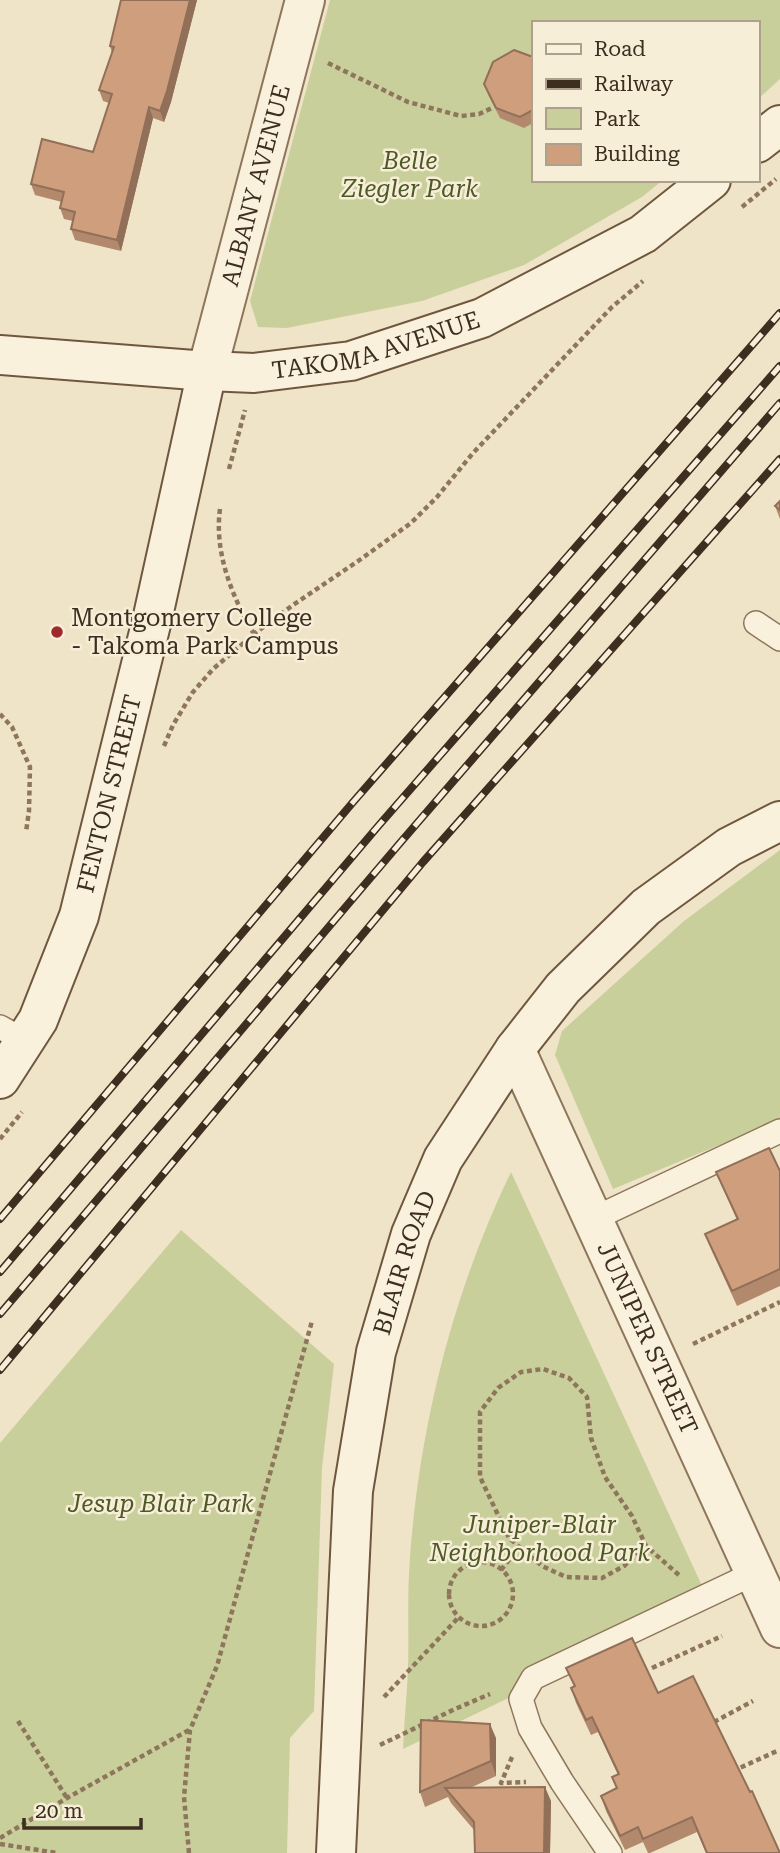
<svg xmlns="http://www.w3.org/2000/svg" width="780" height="1853" font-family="'Roboto Serif',serif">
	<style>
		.green { fill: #c9cf9b }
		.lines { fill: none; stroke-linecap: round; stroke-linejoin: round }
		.lane-casing { stroke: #8d765c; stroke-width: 26 }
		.street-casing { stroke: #8d765c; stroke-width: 42 }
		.secondary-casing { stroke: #6f573f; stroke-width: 42 }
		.path { stroke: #8d765c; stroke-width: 4.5; stroke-dasharray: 5 3.5; stroke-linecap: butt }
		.lane { stroke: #faf1dc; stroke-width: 23 }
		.street { stroke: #faf1dc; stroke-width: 38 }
		.secondary { stroke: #faf1dc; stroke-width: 38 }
		.rail-casing { stroke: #3d2e20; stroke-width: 8 }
		.rail { stroke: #f7eed8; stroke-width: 5; stroke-dasharray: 16; stroke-linecap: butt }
		.wall { fill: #b2896c }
		.shaded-wall { fill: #916f58 }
		.building { fill: #cf9f7d; stroke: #916f58; stroke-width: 2 }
		.poi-dot { fill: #9e2a2b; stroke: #f7eed8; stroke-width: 2.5 }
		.labels { text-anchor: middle; stroke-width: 5; stroke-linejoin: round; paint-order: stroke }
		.park-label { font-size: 24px; font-style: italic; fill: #4d5a26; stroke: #f7eed8 }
		.street-label { font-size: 24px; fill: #3d2e20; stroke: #f7eed8 }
		.poi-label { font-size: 24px; fill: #3d2e20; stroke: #f7eed8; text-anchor: start }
	</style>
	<rect width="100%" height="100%" fill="#f0e4c8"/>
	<!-- green -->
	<path class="green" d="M330 0H780V79L757 100V23H533V180H663L642 197 524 265 422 301 287 328 258 327 250 301Z
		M780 850V1120L613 1189 555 1055 562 1031 684 921Z
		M511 1172 709 1601 403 1749C404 1722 407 1696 408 1669 409 1632 407 1594 410 1557 420 1424 453 1292 511 1172Z
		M181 1230 334 1364 322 1468 314 1711 290 1738 287 1853H0V1443Z"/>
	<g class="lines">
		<!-- lane casing -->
		<g class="lane-casing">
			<path id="lane" d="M756 623 780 639
				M0 1027 25 1041
				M593 1219 780 1131
				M610 1853 562 1782 530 1728 521 1699 533 1678 755 1573"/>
		</g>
		<!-- street casing -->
		<g class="street-casing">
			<g id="street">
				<path id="s1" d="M207 371 305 0"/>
				<path id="s2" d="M515 1049 780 1628"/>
			</g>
		</g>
		<!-- secondary casing -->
		<g class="secondary-casing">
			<g id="secondary">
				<path d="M757 143 780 125"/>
				<path id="s3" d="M0 355 207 371 254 373 351 361 482 318 643 234 711 180"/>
				<path id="s4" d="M0 1079 38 1020 79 916 153 616 207 371"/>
				<path id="s5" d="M336 1853 353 1491 376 1352 411 1234 443 1159 515 1049 563 988 646 907 729 847 780 821"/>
			</g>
		</g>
		<!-- path -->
		<path class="path" d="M328 63 408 102 461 116 479 114 492 108
			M742 207 776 179
			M229 469 245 410
			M220 509C214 552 232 597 254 634
			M0 714 12 727 30 767 29 811 26 832
			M164 746 173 725 193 692 213 669 254 634 293 605 361 559 411 523 437 497 473 453 612 307 643 281
			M0 1139 22 1112
			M693 1344 780 1302
			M646 1546 624 1566 602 1578 566 1577 542 1566 509 1538 480 1477V1412L498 1388 521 1372 543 1369 569 1378 587 1397 591 1438 605 1477 632 1516 646 1546 680 1576
			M449 1594a32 32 0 1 1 64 0a32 32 0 1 1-64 0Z
			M501 1570 519 1547
			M652 1668 722 1636
			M384 1697 458 1618
			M18 1721 67 1798
			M714 1722 753 1701
			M380 1745 455 1709 490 1694
			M512 1757 501 1783 526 1782
			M733 1771 777 1751
			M0 1838 67 1798 189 1730
			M0 1844 57 1853
			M189 1853 184 1797 190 1730 217 1666 312 1321"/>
		<!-- lane -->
		<use href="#lane" class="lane"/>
		<!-- street -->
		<use href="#street" class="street"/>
		<!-- secondary -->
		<use href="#secondary" class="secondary"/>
		<!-- rail casing -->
		<g class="rail-casing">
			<path id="rail" d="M0 1219 354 801 780 313
				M0 1272 380 824 780 366
				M0 1314 400 843 780 403
				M0 1370 423 862 780 459"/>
		</g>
		<!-- rail -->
		<use href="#rail" class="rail"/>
	</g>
	<!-- wall -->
	<path class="wall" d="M121 0H197L171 102 164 122 153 118 121 251 75 240 71 229 73 221 64 219 60 208 62 202 35 195 31 184 93 152 109 103 103 101 99 90 112 53 110 46Z
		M533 57V123L524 128 500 118 488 94 484 84Z
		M780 501V519L775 506Z
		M780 1171V1286L737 1306 711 1249 705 1234 737 1220 716 1172Z
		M566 1668 658 1693 780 1853H706L697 1832 650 1853H648L643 1842 625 1850 606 1811 601 1796 617 1788 612 1777 618 1775 598 1732 591 1735 576 1703 571 1688 574 1686Z
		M496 1738V1776L470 1788 551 1801 550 1853H475L474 1830 451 1803 448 1797 425 1807 420 1792Z"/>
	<!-- shaded-wall -->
	<path class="shaded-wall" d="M190 0H197L171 102 164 122 160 111Z
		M149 107 153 118 121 251 117 240Z
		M490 1724 496 1738V1776L491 1761Z
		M545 1787 551 1801 550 1853H544Z"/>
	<!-- building -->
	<path class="building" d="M121 0H190L167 91 160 111 149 107 117 240 71 229 75 212 60 208 64 192 31 184 42 139 93 152 112 94 99 90 114 47 110 46Z
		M514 50 533 57V110L520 117 496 108 484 84 493 62Z
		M780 501V510L775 506Z
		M769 1148 780 1171V1269L732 1291 705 1234 738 1219 716 1172Z
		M632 1638 658 1693 693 1676 750 1792 752 1791 780 1853H707L692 1817 643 1839 638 1827 620 1836 601 1796 617 1788 612 1777 619 1774 592 1717 586 1720 571 1688 575 1686 566 1668Z
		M421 1720 490 1724 491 1761 420 1792Z
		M545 1787 544 1853H475L474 1822 445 1788Z"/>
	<!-- markers -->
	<circle class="poi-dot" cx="57" cy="632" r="7"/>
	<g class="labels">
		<!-- park labels -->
		<g class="park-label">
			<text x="410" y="169">Belle<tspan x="410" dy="28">Ziegler Park</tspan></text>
			<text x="161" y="1512">Jesup Blair Park</text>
			<text x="540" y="1533">Juniper-Blair<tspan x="540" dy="28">Neighborhood Park</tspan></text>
		</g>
		<!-- street labels -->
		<g class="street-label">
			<text dy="8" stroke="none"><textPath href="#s1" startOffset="192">ALBANY AVENUE</textPath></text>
			<text dy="8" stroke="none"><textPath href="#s3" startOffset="380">TAKOMA AVENUE</textPath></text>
			<text dy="8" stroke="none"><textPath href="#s4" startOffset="308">FENTON STREET</textPath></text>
			<text dy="8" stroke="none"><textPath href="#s5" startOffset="597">BLAIR ROAD</textPath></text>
			<text dy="8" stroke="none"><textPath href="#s2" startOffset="318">JUNIPER STREET</textPath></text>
		</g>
		<!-- poi labels -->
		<g class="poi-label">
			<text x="71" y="626">Montgomery College<tspan x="71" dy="28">- Takoma Park Campus</tspan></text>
		</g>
	</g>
	<!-- legend -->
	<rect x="532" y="21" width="228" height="161" fill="#f7eed8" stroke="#ada18e" stroke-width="2"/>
	<rect x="546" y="44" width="35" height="10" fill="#faf1dc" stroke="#ada18e" stroke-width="2"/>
	<text x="594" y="56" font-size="21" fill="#3d2e20">Road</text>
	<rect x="546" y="79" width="35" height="10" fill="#3d2e20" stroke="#ada18e" stroke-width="2"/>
	<text x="594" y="91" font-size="21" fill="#3d2e20">Railway</text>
	<rect x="546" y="108" width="35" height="21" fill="#c9cf9b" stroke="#ada18e" stroke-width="2"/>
	<text x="594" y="126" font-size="21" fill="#3d2e20">Park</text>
	<rect x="546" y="144" width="35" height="21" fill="#cf9f7d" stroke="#ada18e" stroke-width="2"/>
	<text x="594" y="161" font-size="21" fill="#3d2e20">Building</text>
	<!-- scale -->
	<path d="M24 1818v10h117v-10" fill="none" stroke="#3d2e20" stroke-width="3.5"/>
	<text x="35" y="1818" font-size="21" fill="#3d2e20" stroke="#f7eed8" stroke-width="5" paint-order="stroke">20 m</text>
</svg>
